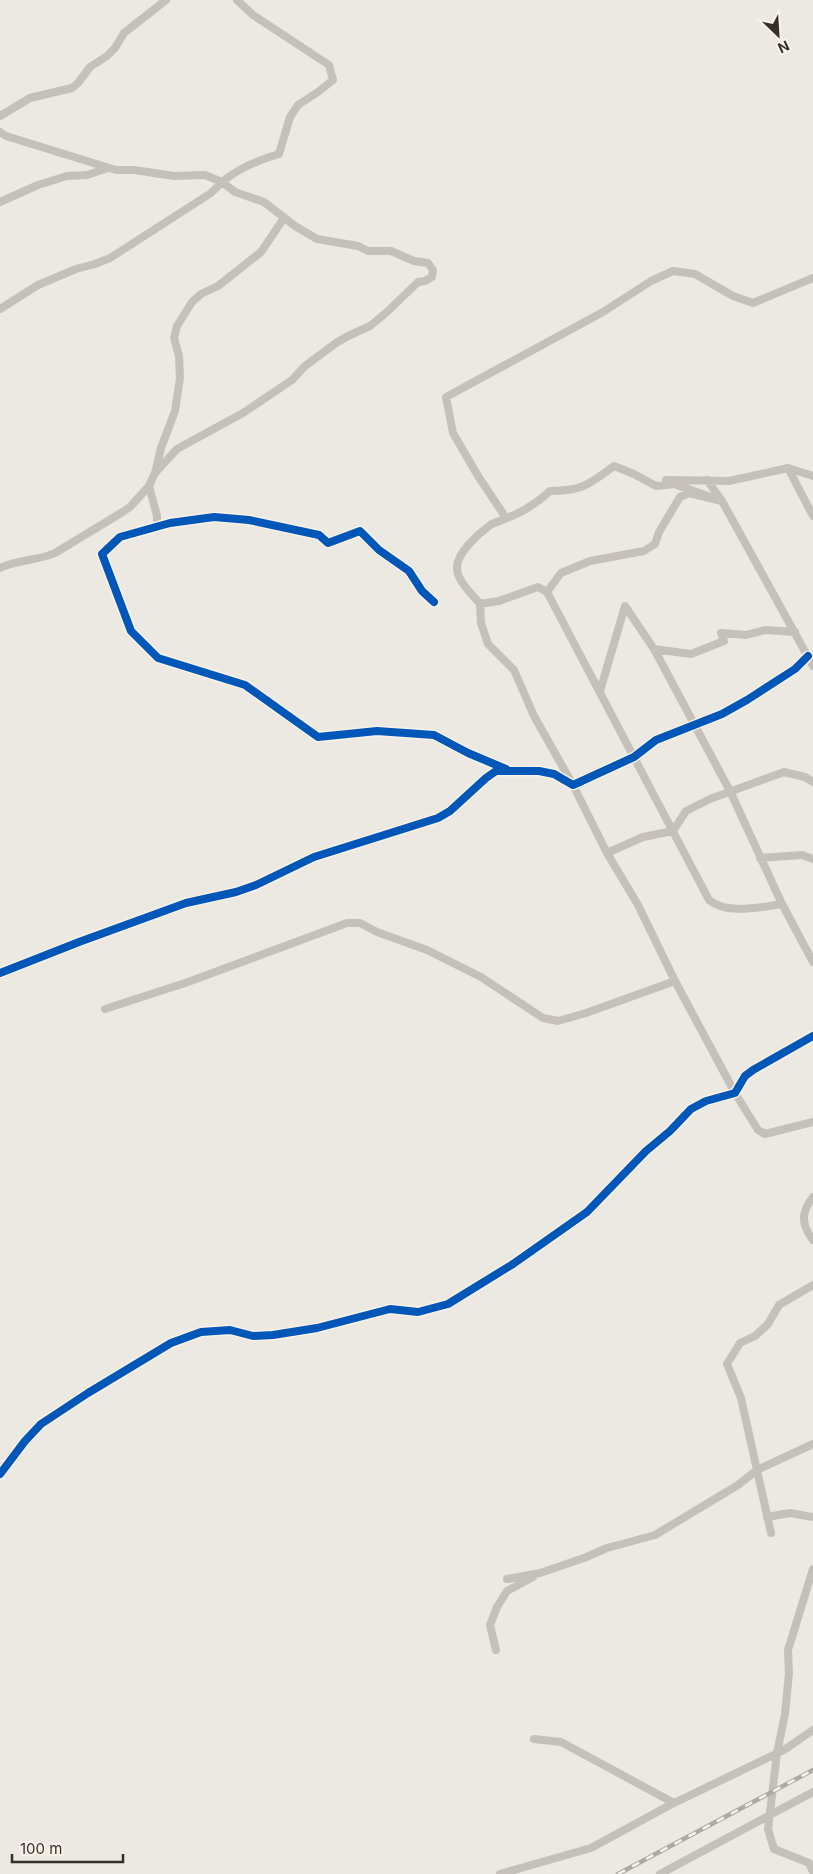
<svg xmlns="http://www.w3.org/2000/svg" width="813" height="1874" font-family="Inter,sans-serif">
	<style>
		.lines { fill: none; stroke-linecap: round; stroke-linejoin: round }
		.minor { stroke: #c6c0ba; stroke-width: 8 }
		.rail-casing { stroke: #ada9a5; stroke-width: 4.5 }
		.rail { stroke: #f9f2e9; stroke-width: 2.5; stroke-dasharray: 8; stroke-linecap: butt }
		.cycleway-casing { stroke: #f9f2e9; stroke-width: 11 }
		.cycleway { stroke: #0057b8; stroke-width: 8 }
	</style>
	<rect width="100%" height="100%" fill="#ece8e2"/>
	<g class="lines">
		<!-- minor -->
		<path class="minor" d="M0 116 30 98 72 88 78 83 90 67 107 56 115 48 124 33 166 0
			M0 132 6 136 116 170H134L174 176 205 175 222 182C239 168 258 160 279 154L290 117 298 105 318 92 333 80 329 65 253 15 237 0
			M0 202 38 185 67 176 87 175 108 168
			M0 309 38 285 76 269 95 264 110 258 211 193 222 182 235 192 264 202 295 226 317 239 358 246 368 251H391L414 261 428 263 433 270 432 277 425 281 418 282 387 312 370 326 348 336 336 343 305 366 292 380 243 413 177 449 155 473
			M614 466 634 474 656 486 674 484 722 501 689 493 680 497 659 532 655 544 644 551 590 561 561 573 547 592 538 587 499 601 480 604C472 594 457 581 457 568 456 554 478 534 489 526 494 522 501 521 507 518 523 512 537 503 550 491 582 491 588 485 614 466Z
			M788 468 813 516
			M666 480 729 481 788 468 813 476
			M707 480 722 501 813 666
			M149 486 157 516V527
			M506 518 478 476 453 433 446 397 603 312 651 281 673 271 695 274 733 296 753 303 813 278
			M0 568C18 559 38 561 55 553L121 513 130 507 149 486 155 473 161 448 175 411 180 378 179 356 174 338 177 326 192 302 201 294 218 286 261 252 284 218
			M547 592 709 900C726 915 761 907 782 904
			M434 602 422 591 409 571 379 550 360 531 328 543 319 535 249 520 214 517 170 523 120 537 102 554 131 631 158 658 245 685 318 737 377 731 434 735 468 753 504 768
			M480 604 481 623 488 644 514 670 534 716 573 785 607 853 638 905 675 981 735 1093 758 1130 765 1134 813 1122
			M654 649 730 791 782 904 813 962
			M600 691 625 606 654 649 691 654 724 641 721 633 746 635 765 630 795 632
			M607 853 643 837 673 831 686 811 710 799 784 772 805 777 813 782
			M760 858 802 855 813 859
			M0 973 79 942 186 903 236 892 256 885 314 857 438 818 450 811 486 778 496 771H539L554 774 573 785 634 757 656 740 722 714 747 700 795 669 808 656
			M105 1009 188 982 347 923H360L377 932 427 950 481 977 543 1018 558 1021 586 1013 675 981
			M813 1197C801 1212 801 1225 813 1240
			M0 1474 25 1441 41 1424 88 1393 171 1343 201 1332 230 1330 253 1336 273 1335 317 1328 390 1309 418 1312 448 1304 513 1264 587 1212 646 1151 670 1131 691 1109 706 1101 735 1093 745 1076 753 1070 813 1036
			M767 1517 790 1513 813 1517
			M771 1533 741 1398 727 1364 740 1343 755 1336 768 1324 779 1305 813 1285
			M813 1569 788 1650 789 1673 785 1714 777 1753 768 1829 774 1849 809 1863 813 1872
			M507 1579 540 1573 584 1558 607 1548 655 1535 738 1485 757 1470 813 1444
			M496 1650 490 1625 497 1607 507 1591 533 1577
			M534 1739 561 1742 674 1803
			M500 1874 591 1848 670 1805 784 1750 813 1730
			M660 1874 813 1792"/>
		<!-- rail casing -->
		<g class="rail-casing">
			<path id="rail" d="M618 1874 813 1770"/>
		</g>
		<!-- rail -->
		<use href="#rail" class="rail"/>
		<!-- cycleway casing -->
		<g class="cycleway-casing">
			<path id="cycleway" d="M434 602 422 591 409 571 379 550 360 531 328 543 319 535 249 520 214 517 170 523 120 537 102 554 131 631 158 658 245 685 318 737 377 731 434 735 468 753 506 769
				M0 973 79 942 186 903 236 892 256 885 314 857 438 818 450 811 486 778 496 771H539L554 774 573 785 634 757 656 740 722 714 747 700 795 669 808 656
				M0 1474 25 1441 41 1424 88 1393 171 1343 201 1332 230 1330 253 1336 273 1335 317 1328 390 1309 418 1312 448 1304 513 1264 587 1212 646 1151 670 1131 691 1109 706 1101 735 1093 745 1076 753 1070 813 1036"/>
		</g>
		<!-- cycleway -->
		<use href="#cycleway" class="cycleway"/>
	</g>
	<!-- north arrow -->
	<g transform="translate(778 35) rotate(155)" stroke="#f9f2e9" stroke-width="4" paint-order="stroke">
	<path d="M0-4L9 19L0 12L-9 19Z" fill="#362e29"/>
	<text y="-8" font-size="14" font-weight="bold" text-anchor="middle" fill="#362e29">N</text>
	</g>
	<!-- scale -->
	<path d="M12 1854v8h111v-8" fill="none" stroke="#362e29" stroke-width="2.5"/>
	<text x="20" y="1854" font-size="15" fill="#362e29" stroke="#f9f2e9" stroke-width="4" paint-order="stroke">100 m</text>
</svg>
